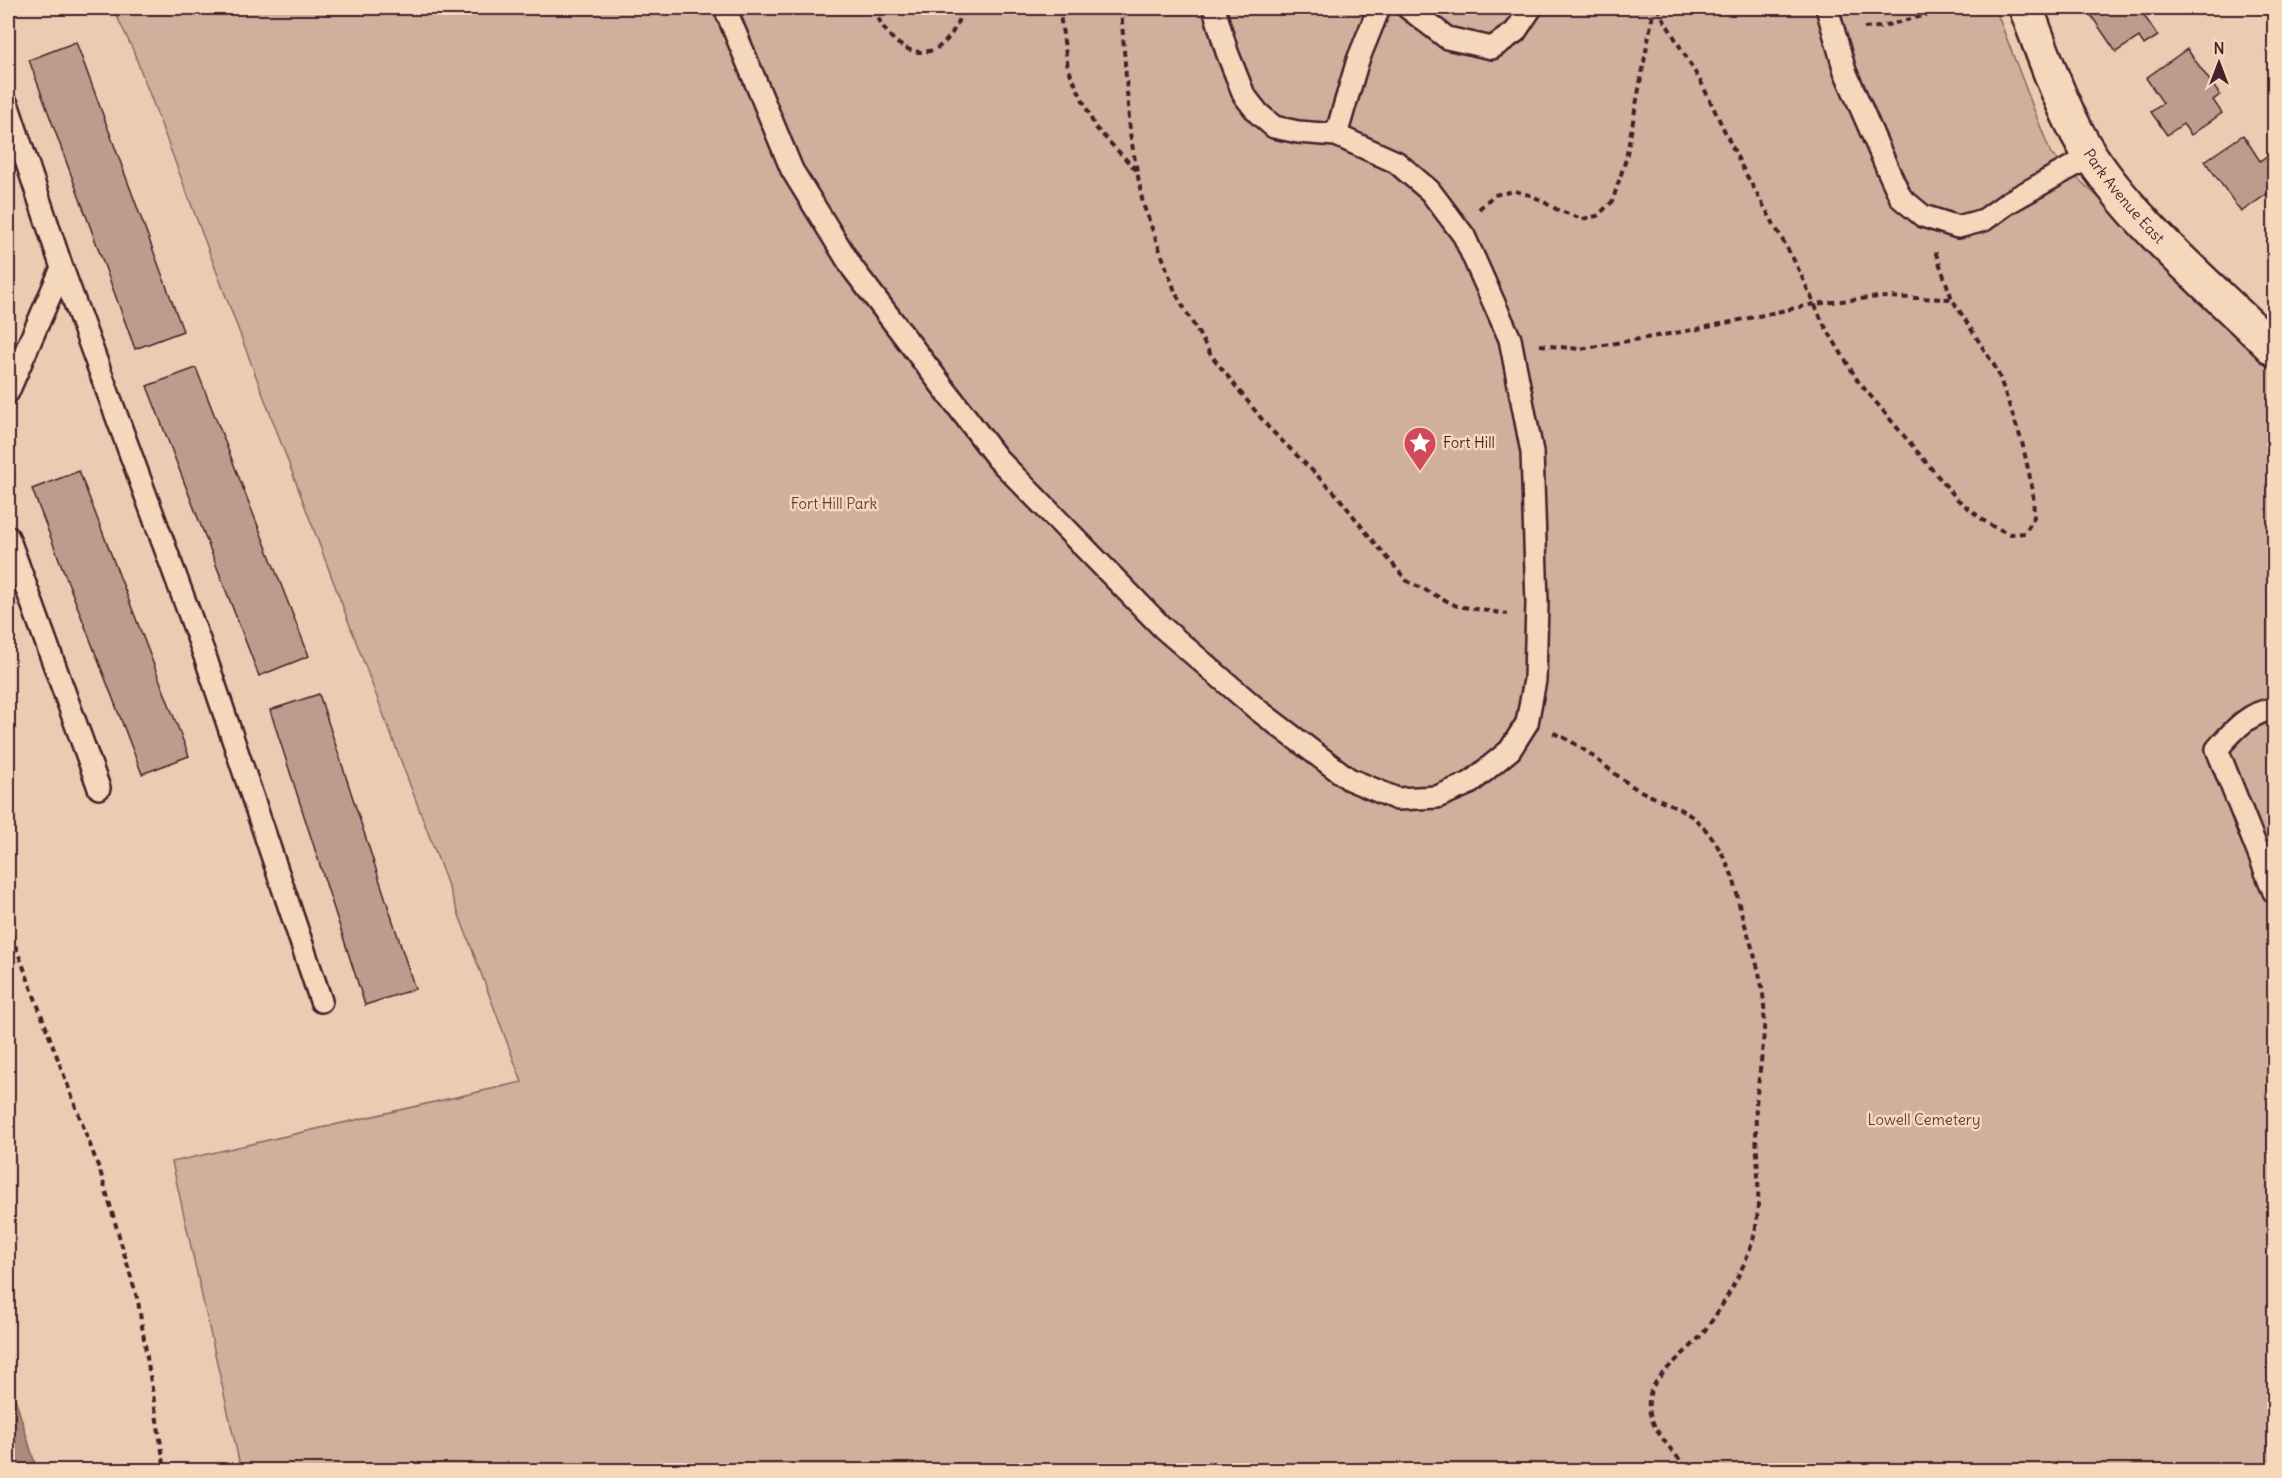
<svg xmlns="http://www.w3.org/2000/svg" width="2282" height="1478" font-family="Delius,sans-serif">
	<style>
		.green { fill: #d0af9c; stroke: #8d6764; stroke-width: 1.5 }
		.water { fill: #ac887d; stroke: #855e5c; stroke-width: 1.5 }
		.building { fill: #be9b8d; stroke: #4a1f2b; stroke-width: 1.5 }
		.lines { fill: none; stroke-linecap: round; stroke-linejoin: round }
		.lane-casing { stroke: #4a1f2b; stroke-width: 26 }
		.street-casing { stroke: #4a1f2b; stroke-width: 38 }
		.path { stroke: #4a1f2b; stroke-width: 4; stroke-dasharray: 6 4.5; stroke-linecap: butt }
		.lane { stroke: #f5d7bb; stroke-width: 21 }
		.street { stroke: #f5d7bb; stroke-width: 33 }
		.labels { text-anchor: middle; stroke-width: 5; stroke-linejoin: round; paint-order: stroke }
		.street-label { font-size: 15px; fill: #4a1f2b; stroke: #f5d7bb }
		.poi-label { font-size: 15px; fill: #4a1f2b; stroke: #f5d7bb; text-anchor: start }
		.park-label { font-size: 15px; fill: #653c42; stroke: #f5d7bb }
	</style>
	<rect width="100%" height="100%" fill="#ebccb2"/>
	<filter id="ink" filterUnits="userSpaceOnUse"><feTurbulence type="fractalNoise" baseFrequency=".0167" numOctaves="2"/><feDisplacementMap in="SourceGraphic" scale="12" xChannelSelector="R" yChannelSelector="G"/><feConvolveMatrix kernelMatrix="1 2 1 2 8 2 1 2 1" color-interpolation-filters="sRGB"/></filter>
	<g filter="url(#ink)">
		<!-- green -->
		<path class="green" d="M113 8H1995L2051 154 2274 358V1470H241L172 1162 522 1082 133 50Z"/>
		<!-- water -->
		<path class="water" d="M8 1375 37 1470H8Z"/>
		<!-- building -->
		<path class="building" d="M2086 8H2139L2158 36 2144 45 2139 37 2116 52Z
			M76 42 183 331 135 349 29 60Z
			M2187 49 2220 95 2213 100 2222 113 2191 135 2183 124 2167 135 2151 112 2163 103 2146 78Z
			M2243 135 2260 161 2274 150V189L2241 212 2205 161Z
			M196 368 309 656 259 676 147 386Z
			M79 471 189 756 142 774 32 489Z
			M319 694 415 989 365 1005 270 710Z"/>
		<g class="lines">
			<!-- lane casing -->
			<g class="lane-casing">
				<path id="lane" d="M725 8 792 170 853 269 997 458 1163 628 1258 710 1349 779 1397 799 1437 797 1470 783 1510 750 1527 723 1535 680 1537 603 1532 452 1510 339 1464 236 1430 191 1396 162 1336 135 1298 132 1274 127 1258 113 1244 95 1227 52 1214 8
					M1408 8 1447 38 1492 48 1515 32 1531 8
					M1827 8 1845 71 1888 170 1901 198 1923 216 1958 227 1984 220 2009 202 2091 156
					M8 106 62 268 206 659 321 1001
					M1336 135 1358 60 1379 8
					M8 392 62 268
					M8 537 99 788
					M2274 709C2249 712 2233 731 2217 749L2274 892"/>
			</g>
			<!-- street casing -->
			<g class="street-casing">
				<g id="street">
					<path id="s1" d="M2026 8C2044 55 2064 116 2092 158 2141 230 2212 288 2274 349"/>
				</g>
			</g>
			<!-- path -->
			<path class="path" d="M874 8C893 62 947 71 962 8
				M1059 8 1068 68 1095 127 1137 171
				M1121 8 1130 133 1143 204 1176 294 1211 355 1268 427 1337 495 1365 531 1407 581 1457 606 1507 614
				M1657 8 1702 84 1742 167 1796 264 1823 323 1858 381 1957 499 1988 524 2010 534 2025 533 2034 517 2033 491 2022 442 1997 370 1952 299 1935 251
				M1864 28 1879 27 1942 11H1993
				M1479 209 1494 195 1515 191 1533 196 1558 210 1582 219 1597 216 1612 202 1626 159 1654 8
				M1540 345 1580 349 1698 329 1814 304 1879 297 1952 299
				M1553 733C1583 744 1606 769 1632 786 1652 799 1678 804 1696 820 1711 833 1724 855 1731 873 1736 884 1737 897 1740 908 1749 940 1762 972 1764 1005 1766 1038 1759 1071 1756 1104 1754 1146 1764 1201 1753 1240 1743 1272 1719 1314 1698 1339 1685 1354 1655 1375 1650 1394 1643 1422 1668 1445 1684 1465L1685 1470
				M8 926 101 1174 138 1301 165 1470"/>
			<!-- lane -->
			<use href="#lane" class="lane"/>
			<!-- street -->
			<use href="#street" class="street"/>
		</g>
	</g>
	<!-- icons -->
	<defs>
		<g id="sight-pin" transform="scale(1.725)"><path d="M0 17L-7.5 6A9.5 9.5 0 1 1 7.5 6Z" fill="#d1495b" stroke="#f5d7bb"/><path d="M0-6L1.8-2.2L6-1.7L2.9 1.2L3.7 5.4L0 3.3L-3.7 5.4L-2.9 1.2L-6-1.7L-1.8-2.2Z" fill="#fff"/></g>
	</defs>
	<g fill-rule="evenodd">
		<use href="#sight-pin" x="1420" y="443"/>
	</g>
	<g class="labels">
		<!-- street labels -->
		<g class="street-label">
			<text dy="5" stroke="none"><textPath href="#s1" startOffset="214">Park Avenue East</textPath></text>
		</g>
		<!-- poi labels -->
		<g class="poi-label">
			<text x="1443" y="448">Fort Hill</text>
		</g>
		<!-- park labels -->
		<g class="park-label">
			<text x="834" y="509">Fort Hill Park</text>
			<text x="1924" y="1125">Lowell Cemetery</text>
		</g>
	</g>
	<!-- margin -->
	<rect width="2282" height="1478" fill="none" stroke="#f5d7bb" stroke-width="30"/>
	<rect x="15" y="15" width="2252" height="1448" fill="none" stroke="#4a1f2b" stroke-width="2" filter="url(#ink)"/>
	<!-- north arrow -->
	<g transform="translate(2219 63)" stroke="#f5d7bb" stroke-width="4.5" paint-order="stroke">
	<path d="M0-4.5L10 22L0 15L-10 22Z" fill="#4a1f2b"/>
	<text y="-9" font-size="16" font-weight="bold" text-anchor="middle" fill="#4a1f2b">N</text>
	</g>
</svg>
